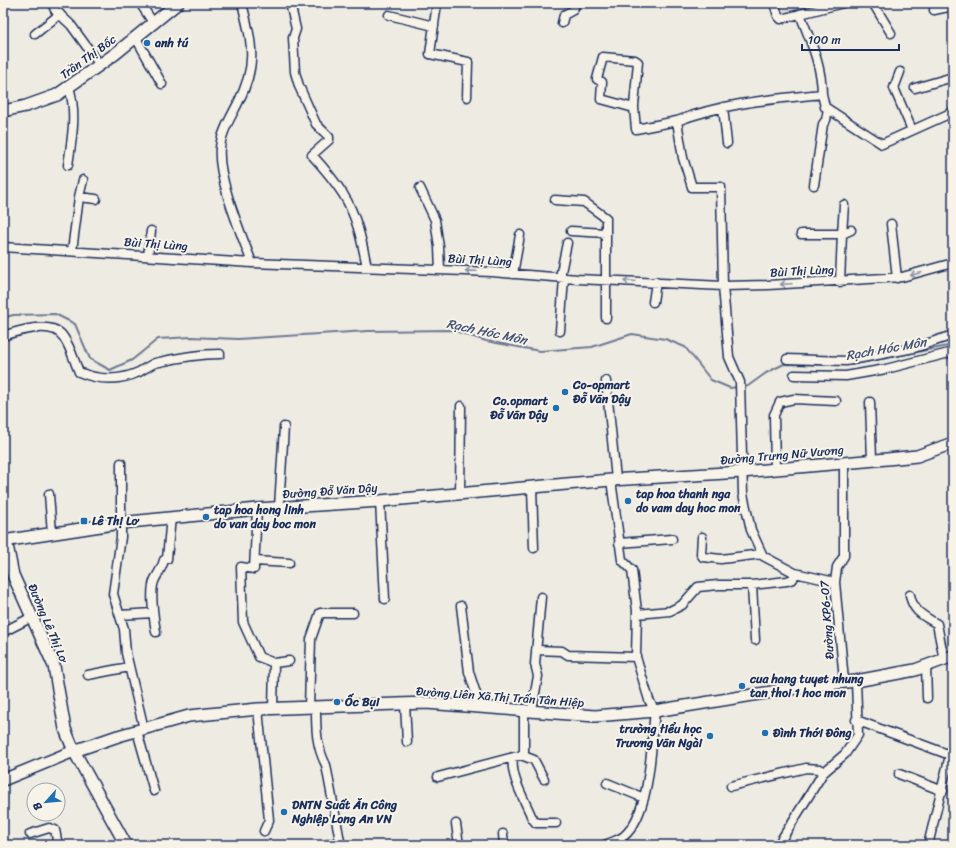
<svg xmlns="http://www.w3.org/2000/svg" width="956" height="848" font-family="Sriracha,sans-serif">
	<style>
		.built { fill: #deddd8 }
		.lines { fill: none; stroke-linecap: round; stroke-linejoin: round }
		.stream { stroke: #6e7992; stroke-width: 2 }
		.street-casing { stroke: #1b2f5e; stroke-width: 11 }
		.secondary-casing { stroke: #1b2f5e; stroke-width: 14 }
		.street { stroke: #f7f3e8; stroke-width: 8 }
		.secondary { stroke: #f7f3e8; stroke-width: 11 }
		.oneway { stroke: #8991a3 }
		.poi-dot { fill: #1f6fb2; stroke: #f7f3e8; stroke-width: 1.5 }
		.labels { text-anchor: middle; stroke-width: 4; stroke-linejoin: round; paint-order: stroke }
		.poi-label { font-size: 12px; font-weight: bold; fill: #1b2f5e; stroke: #f7f3e8; text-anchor: start }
		.street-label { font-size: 12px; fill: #1b2f5e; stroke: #f7f3e8 }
		.water-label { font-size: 13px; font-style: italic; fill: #455478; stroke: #f7f3e8 }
	</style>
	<rect width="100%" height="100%" fill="#eeebe2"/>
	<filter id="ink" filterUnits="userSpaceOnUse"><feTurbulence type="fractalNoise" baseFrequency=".025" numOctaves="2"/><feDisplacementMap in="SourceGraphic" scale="8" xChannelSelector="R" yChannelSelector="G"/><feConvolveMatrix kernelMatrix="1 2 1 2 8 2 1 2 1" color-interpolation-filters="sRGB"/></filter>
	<g filter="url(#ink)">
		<!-- built -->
		<path class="built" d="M779 3H836L782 16Z"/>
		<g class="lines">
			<!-- stream -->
			<path class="stream" d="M3 318 13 315 55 314 75 324 90 359 110 370 132 360 158 339 191 337 238 339 368 331 452 330 486 341 540 351 592 347 632 334 665 339 685 347 711 380 730 388 738 387
				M743 387 748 386 766 373 784 364 850 365 953 345"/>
			<!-- street casing -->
			<g class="street-casing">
				<path id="street" d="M52 3 55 10 71 25 100 65
					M140 3 154 24
					M242 3C252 44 258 64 238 103 231 117 221 133 220 148 217 178 241 233 252 263
					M290 3 296 29 293 38 295 72 299 86 316 124 329 137V140L312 155C323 167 334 180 343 194 357 216 362 242 367 267
					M437 3 430 54 468 62 467 97
					M774 3 778 16 781 19 800 14C810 40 822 66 822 94 773 99 723 103 677 121L683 158 692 187H721L723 286 729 357 740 382 743 494 751 530 763 556 795 573 835 582
					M873 3 891 33
					M934 10 953 6
					M800 14 843 3
					M389 15 434 26
					M562 23 564 15 573 10 576 3
					M35 34 60 14
					M136 38 162 84
					M900 72 894 88 912 130
					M915 88 953 77
					M822 94 825 107 882 144 953 112
					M723 107 727 143
					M634 108 601 99 602 82 597 79 603 57 635 60 638 62 634 106V108L636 129 677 121
					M68 165C72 138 77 113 69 87
					M814 185 823 124 826 120 828 109
					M420 188 435 220 439 247 440 270
					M79 197 96 199
					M555 200 584 202 606 218V318
					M891 224 897 278
					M571 231 606 233
					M801 234H842L844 205
					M3 247 252 263 492 272 578 279 723 286 768 285 902 277 953 263
					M72 251 79 197 83 180
					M148 256 151 231
					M513 274 520 235
					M560 277 567 243
					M840 282 842 234 851 230
					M653 302 656 282
					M560 331 564 278
					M3 336C18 331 54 319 64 338 71 348 74 361 79 372 100 381 119 381 139 372 144 369 150 365 155 363 176 358 199 354 220 354
					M787 359 846 361 914 348 953 335
					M794 375 846 376 886 369 953 352
					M606 381 616 479
					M870 402 872 460
					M121 463V537L113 594 124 629 126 653 144 729
					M844 463V556L837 567 835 582 844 681
					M775 469 774 415 780 402 794 399 836 401
					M532 488 534 548
					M49 494 52 533
					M460 494 461 406
					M380 501 385 599
					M279 507 284 427
					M257 509 254 569 241 567 243 622 259 657 274 663
					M702 537 701 554 703 557 721 559 762 554
					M619 543 672 539
					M255 561 289 563
					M752 585 755 640
					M910 595C913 612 924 616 937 624L944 660
					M461 606 469 672 480 706
					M637 614 670 611 682 605 698 587 718 585H752L787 581 793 579 795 573
					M120 615 153 613
					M3 632 32 617
					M156 632C154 619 149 590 155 579 159 572 162 568 164 560L167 559 171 517
					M536 650 562 651 568 655 636 657
					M926 666 927 698
					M88 675 129 667
					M405 704 407 742
					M309 708 311 639 320 613H353
					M316 708C316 728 316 746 326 765L340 841 326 845
					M258 709 269 820 264 831
					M273 709 274 663 289 661
					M532 710 538 676 535 664 541 597
					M856 720 950 755 953 754
					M137 731 154 791
					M521 755 534 760 544 779
					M513 758C510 777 525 800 532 818L536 823H556
					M899 774 943 791
					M438 777 521 755 524 752V709
					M607 783 644 798
					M731 786 806 768 820 769 823 773
					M456 824 459 845
					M30 834 49 828 55 830 58 845
					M503 834 504 845
					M605 845C611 842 619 840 624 836 651 813 651 744 655 711L649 700 636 657 637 611 632 570 622 560 611 480
					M778 845 823 773 845 754 858 735 856 681
					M928 845 950 755"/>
			</g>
			<!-- secondary casing -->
			<g class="secondary-casing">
				<path id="secondary" d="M3 111 26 106 57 95 115 54 178 3
					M6 540 13 575 54 666 65 729 74 751 126 845
					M3 541 120 523 257 509 380 501 611 480 742 472 887 459 917 456 953 443
					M3 780 74 751 118 736 189 716 258 709 426 703 595 716 655 711 808 686 856 681 915 670 953 656"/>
			</g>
			<!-- street -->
			<use href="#street" class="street"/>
			<!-- secondary -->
			<use href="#secondary" class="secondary"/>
		</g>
		<!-- one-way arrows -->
		<defs><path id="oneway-shaft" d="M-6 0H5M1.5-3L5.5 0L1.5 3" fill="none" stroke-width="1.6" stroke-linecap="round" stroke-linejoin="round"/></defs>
		<g class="oneway">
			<use href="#oneway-shaft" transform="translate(471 271) rotate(-178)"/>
			<use href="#oneway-shaft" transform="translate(916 274) rotate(165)"/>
			<use href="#oneway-shaft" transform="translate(629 281) rotate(-177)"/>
			<use href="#oneway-shaft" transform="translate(786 284) rotate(177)"/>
		</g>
	</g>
	<!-- markers -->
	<g class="poi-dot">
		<circle cx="147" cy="43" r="4"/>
		<circle cx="565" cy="392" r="4"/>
		<circle cx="556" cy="408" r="4"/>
		<circle cx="628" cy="501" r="4"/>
		<circle cx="206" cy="517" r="4"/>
		<rect x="80" y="517" width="8" height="8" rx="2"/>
		<circle cx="742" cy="686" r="4"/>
		<circle cx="337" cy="702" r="4"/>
		<circle cx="765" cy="733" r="4"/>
		<circle cx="710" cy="736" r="4"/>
		<circle cx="284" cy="812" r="4"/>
	</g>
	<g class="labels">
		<!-- poi labels -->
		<g class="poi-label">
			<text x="155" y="47">anh tú</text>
			<text x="573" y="389">Co-opmart<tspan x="573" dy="14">Đỗ Văn Dậy</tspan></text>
			<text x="548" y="405" text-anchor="end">Co.opmart<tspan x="548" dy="14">Đỗ Văn Dậy</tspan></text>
			<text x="636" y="498">tap hoa thanh nga<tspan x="636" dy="14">do vam day hoc mon</tspan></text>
			<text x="214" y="514">tap hoa hong linh<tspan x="214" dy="14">do van day boc mon</tspan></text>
			<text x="92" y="525">Lê Thị Lơ</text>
			<text x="750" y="683">cua hang tuyet nhung<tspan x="750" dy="14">tan thoi 1 hoc mon</tspan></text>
			<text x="345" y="706">Ốc Bụi</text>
			<text x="702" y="733" text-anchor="end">trường tiểu học<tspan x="702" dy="14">Trương Văn Ngài</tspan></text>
			<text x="773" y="737">Đình Thới Đông</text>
			<text x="292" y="809">DNTN Suất Ăn Công<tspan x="292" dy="14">Nghiệp Long An VN</tspan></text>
		</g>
		<!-- street labels -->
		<g class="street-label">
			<text transform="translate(88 57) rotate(-36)" y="4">Trần Thị Bốc</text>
			<text transform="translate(156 244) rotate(4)" y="4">Bùi Thị Lùng</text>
			<text transform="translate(480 260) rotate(3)" y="4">Bùi Thị Lùng</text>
			<text transform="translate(802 271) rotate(-3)" y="4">Bùi Thị Lùng</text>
			<text transform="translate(782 455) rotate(-5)" y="4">Đường Trưng Nữ Vương</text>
			<text transform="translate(330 491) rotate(-4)" y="4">Đường Đỗ Văn Dậy</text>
			<text transform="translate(827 620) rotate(-94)" y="4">Đường KP6-07</text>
			<text transform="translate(48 623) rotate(67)" y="4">Đường Lê Thị Lơ</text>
			<text transform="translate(500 697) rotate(4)" y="4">Đường Liên Xã Thị Trấn Tân Hiệp</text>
		</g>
		<!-- water labels -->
		<g class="water-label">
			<text transform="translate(487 331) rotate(12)" y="5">Rạch Hóc Môn</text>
			<text transform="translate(886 348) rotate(-10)" y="5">Rạch Hóc Môn</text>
		</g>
	</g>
	<!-- margin -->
	<rect width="956" height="848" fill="none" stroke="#f7f3e8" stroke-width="16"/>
	<rect x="8" y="8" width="940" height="832" fill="none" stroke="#1b2f5e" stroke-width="1.5" filter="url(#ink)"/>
	<!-- north arrow -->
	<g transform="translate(46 802) rotate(243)"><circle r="19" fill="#f7f3e8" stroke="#9fa5b1"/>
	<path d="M0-3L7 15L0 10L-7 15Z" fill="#1f6fb2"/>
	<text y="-6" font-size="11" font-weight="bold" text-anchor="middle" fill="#1b2f5e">B</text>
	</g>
	<!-- scale -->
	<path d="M802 44v6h97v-6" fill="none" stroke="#1b2f5e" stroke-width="2"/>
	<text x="808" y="44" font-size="12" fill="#1b2f5e" stroke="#f7f3e8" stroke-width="3" paint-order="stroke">100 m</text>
</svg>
